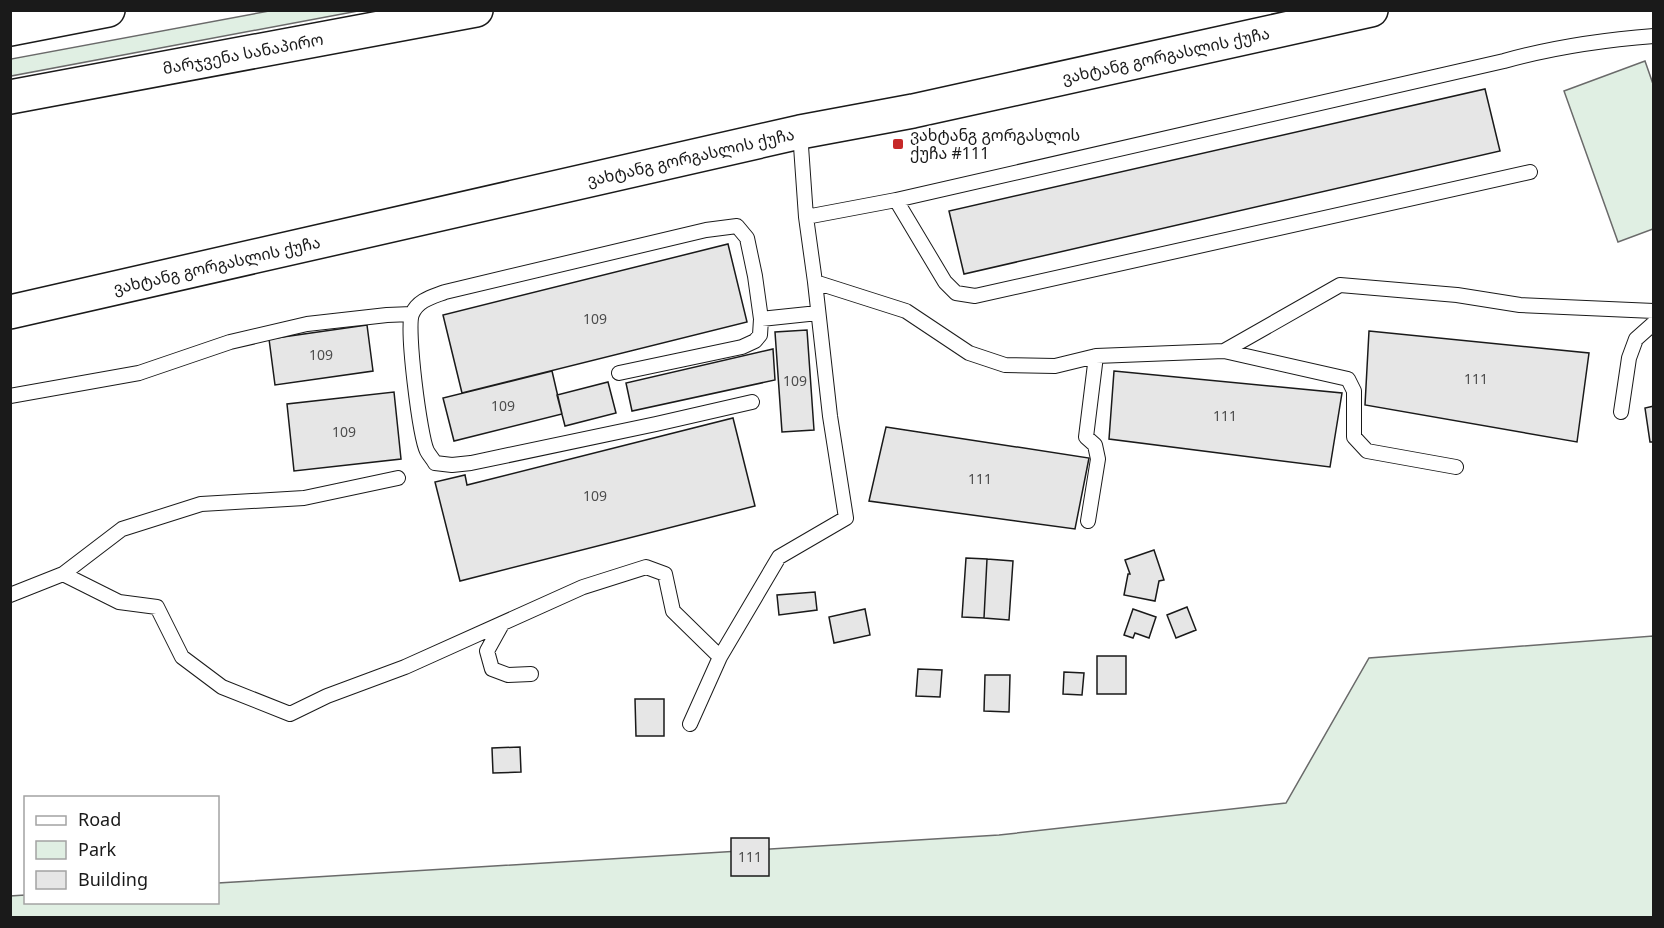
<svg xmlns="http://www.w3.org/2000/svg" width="1664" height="928" font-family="Georgia,'Noto Sans Georgian',serif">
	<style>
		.green { fill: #e0efe3; stroke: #6a6a6a; stroke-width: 1.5 }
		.building { fill: #e6e6e6; stroke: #1a1a1a; stroke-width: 1.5 }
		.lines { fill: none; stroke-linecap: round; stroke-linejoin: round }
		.service-casing { stroke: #1a1a1a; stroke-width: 16 }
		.tertiary-casing { stroke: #1a1a1a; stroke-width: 36 }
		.trunk-casing { stroke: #1a1a1a; stroke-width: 36 }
		.service { stroke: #fff; stroke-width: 14 }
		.tertiary { stroke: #fff; stroke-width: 33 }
		.trunk { stroke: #fff; stroke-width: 33 }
		.poi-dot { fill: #c62828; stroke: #fff; stroke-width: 2 }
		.labels { text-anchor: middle; stroke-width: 4.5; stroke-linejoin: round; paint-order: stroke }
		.number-label { font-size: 14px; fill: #4d4d4d }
		.street-label { font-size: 16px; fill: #1a1a1a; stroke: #fff }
		.poi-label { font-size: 16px; fill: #1a1a1a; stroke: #fff; text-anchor: start }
	</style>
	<rect width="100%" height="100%" fill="#fff"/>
	<!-- green -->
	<path class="green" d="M269 11H358L11 76V59Z
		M1645 61 1653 84V229L1618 242 1564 91Z
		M1653 636V917L11 918 10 896 25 895 26 902H218V883L999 835 1286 803 1369 658Z"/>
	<!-- building -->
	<path class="building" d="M1485 89 1500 151 964 274 949 211Z
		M728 244 747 322 462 393 443 315Z
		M367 325 373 371 275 385 269 339Z
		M807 330 814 430 782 432 775 332Z
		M1369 331 1589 353 1577 442 1365 405Z
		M773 349 775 380 632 411 626 383Z
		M552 371 562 414 454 441 443 398Z
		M1114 371 1342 393 1330 467 1109 439Z
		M608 382 616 413 565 426 557 395Z
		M394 392 401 459 294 471 287 404Z
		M1654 406V442H1650L1645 408Z
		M733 418 755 506 460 581 435 482 465 475 467 485Z
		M886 427 1089 458 1075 529 869 501Z
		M1154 550 1164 580 1159 581 1155 601 1124 595 1128 574H1130L1125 560Z
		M966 558 987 559 984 618 962 617Z
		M987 559 1013 561 1009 620 984 618Z
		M815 592 817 610 779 615 777 595Z
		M1187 607 1196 630 1176 638 1167 615Z
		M865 609 870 635 834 643 829 617Z
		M1133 609 1156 617 1149 638 1135 633 1133 638 1124 635Z
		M1097 656H1126V694H1097Z
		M918 669 942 670 940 697 916 696Z
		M1064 672 1084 673 1082 695 1063 694Z
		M985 675H1010L1009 712 984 711Z
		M635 699H664V736H636Z
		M520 747 521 772 493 773 492 748Z
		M731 838H769V876H731Z"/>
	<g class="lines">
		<!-- service casing -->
		<g class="service-casing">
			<path id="service" d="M896 200 945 282 956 293 975 296 1530 172
				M806 217 896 200 1504 61C1554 47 1602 40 1654 36
				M815 282 906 311 969 353 1005 365 1055 366 1096 356 1224 351 1340 285 1457 295 1520 305 1654 311
				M1224 351 1348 379 1354 391V437L1367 451 1456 467
				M619 373 742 347 755 341 760 335 761 319
				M10 396 139 373 230 342 307 324 387 315 412 314
				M752 402 656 424 471 463 452 465 435 463C433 459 429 455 427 451 420 437 406 328 412 314 418 300 432 297 445 292L706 230 737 226 747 238 755 276 761 319 818 313
				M1621 412 1629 358 1636 339 1654 323
				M1088 521 1098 459 1095 445 1086 437 1096 356
				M63 574 122 529 201 504 304 498 398 478
				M10 595 63 574 119 602 157 607 182 657 222 687 290 714 327 696 405 667 583 587 646 567 665 574 673 611 720 657
				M502 624 487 651 492 669 508 675 531 674
				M690 724 720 657 779 557 846 518 830 416 815 282 806 217 800 132"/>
		</g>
		<!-- tertiary casing -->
		<g class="tertiary-casing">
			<g id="tertiary">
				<path id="s1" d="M10 312 800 132 913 111 1371 10"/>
			</g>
		</g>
		<!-- trunk casing -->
		<g class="trunk-casing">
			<g id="trunk">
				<path d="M10 29 108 10"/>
				<path id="s2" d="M10 97 476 10"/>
			</g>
		</g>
		<!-- service -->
		<use href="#service" class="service"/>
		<!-- tertiary -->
		<use href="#tertiary" class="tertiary"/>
		<!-- trunk -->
		<use href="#trunk" class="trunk"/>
	</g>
	<!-- markers -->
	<rect class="poi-dot" x="892" y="138" width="12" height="12" rx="3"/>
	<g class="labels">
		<!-- number labels -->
		<g class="number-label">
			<text x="595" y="324">109</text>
			<text x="321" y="360">109</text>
			<text x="1476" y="384">111</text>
			<text x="795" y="386">109</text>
			<text x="503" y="411">109</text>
			<text x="1225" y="421">111</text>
			<text x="344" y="437">109</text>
			<text x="980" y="484">111</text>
			<text x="595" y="501">109</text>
			<text x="750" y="862">111</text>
		</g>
		<!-- street labels -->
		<g class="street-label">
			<text dy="6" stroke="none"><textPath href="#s2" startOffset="237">მარჯვენა სანაპირო</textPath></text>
			<text dy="6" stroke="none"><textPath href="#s1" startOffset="1184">ვახტანგ გორგასლის ქუჩა</textPath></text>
			<text dy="6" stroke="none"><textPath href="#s1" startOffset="698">ვახტანგ გორგასლის ქუჩა</textPath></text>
			<text dy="6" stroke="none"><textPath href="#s1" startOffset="212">ვახტანგ გორგასლის ქუჩა</textPath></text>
		</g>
		<!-- poi labels -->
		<g class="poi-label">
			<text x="910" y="141">ვახტანგ გორგასლის<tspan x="910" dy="18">ქუჩა #111</tspan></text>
		</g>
	</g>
	<!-- border -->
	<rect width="1664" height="928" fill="none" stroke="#1a1a1a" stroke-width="24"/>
	<!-- legend -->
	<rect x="24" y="796" width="195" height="108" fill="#ffffff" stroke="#a3a3a3" stroke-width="1.5"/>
	<rect x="36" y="816" width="30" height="9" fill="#ffffff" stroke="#a3a3a3" stroke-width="1.5"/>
	<text x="78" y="826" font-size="18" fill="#1a1a1a">Road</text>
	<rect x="36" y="841" width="30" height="18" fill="#e0efe3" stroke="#a3a3a3" stroke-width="1.5"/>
	<text x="78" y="856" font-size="18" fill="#1a1a1a">Park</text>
	<rect x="36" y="871" width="30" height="18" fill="#e6e6e6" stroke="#a3a3a3" stroke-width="1.5"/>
	<text x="78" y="886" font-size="18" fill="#1a1a1a">Building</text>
</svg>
